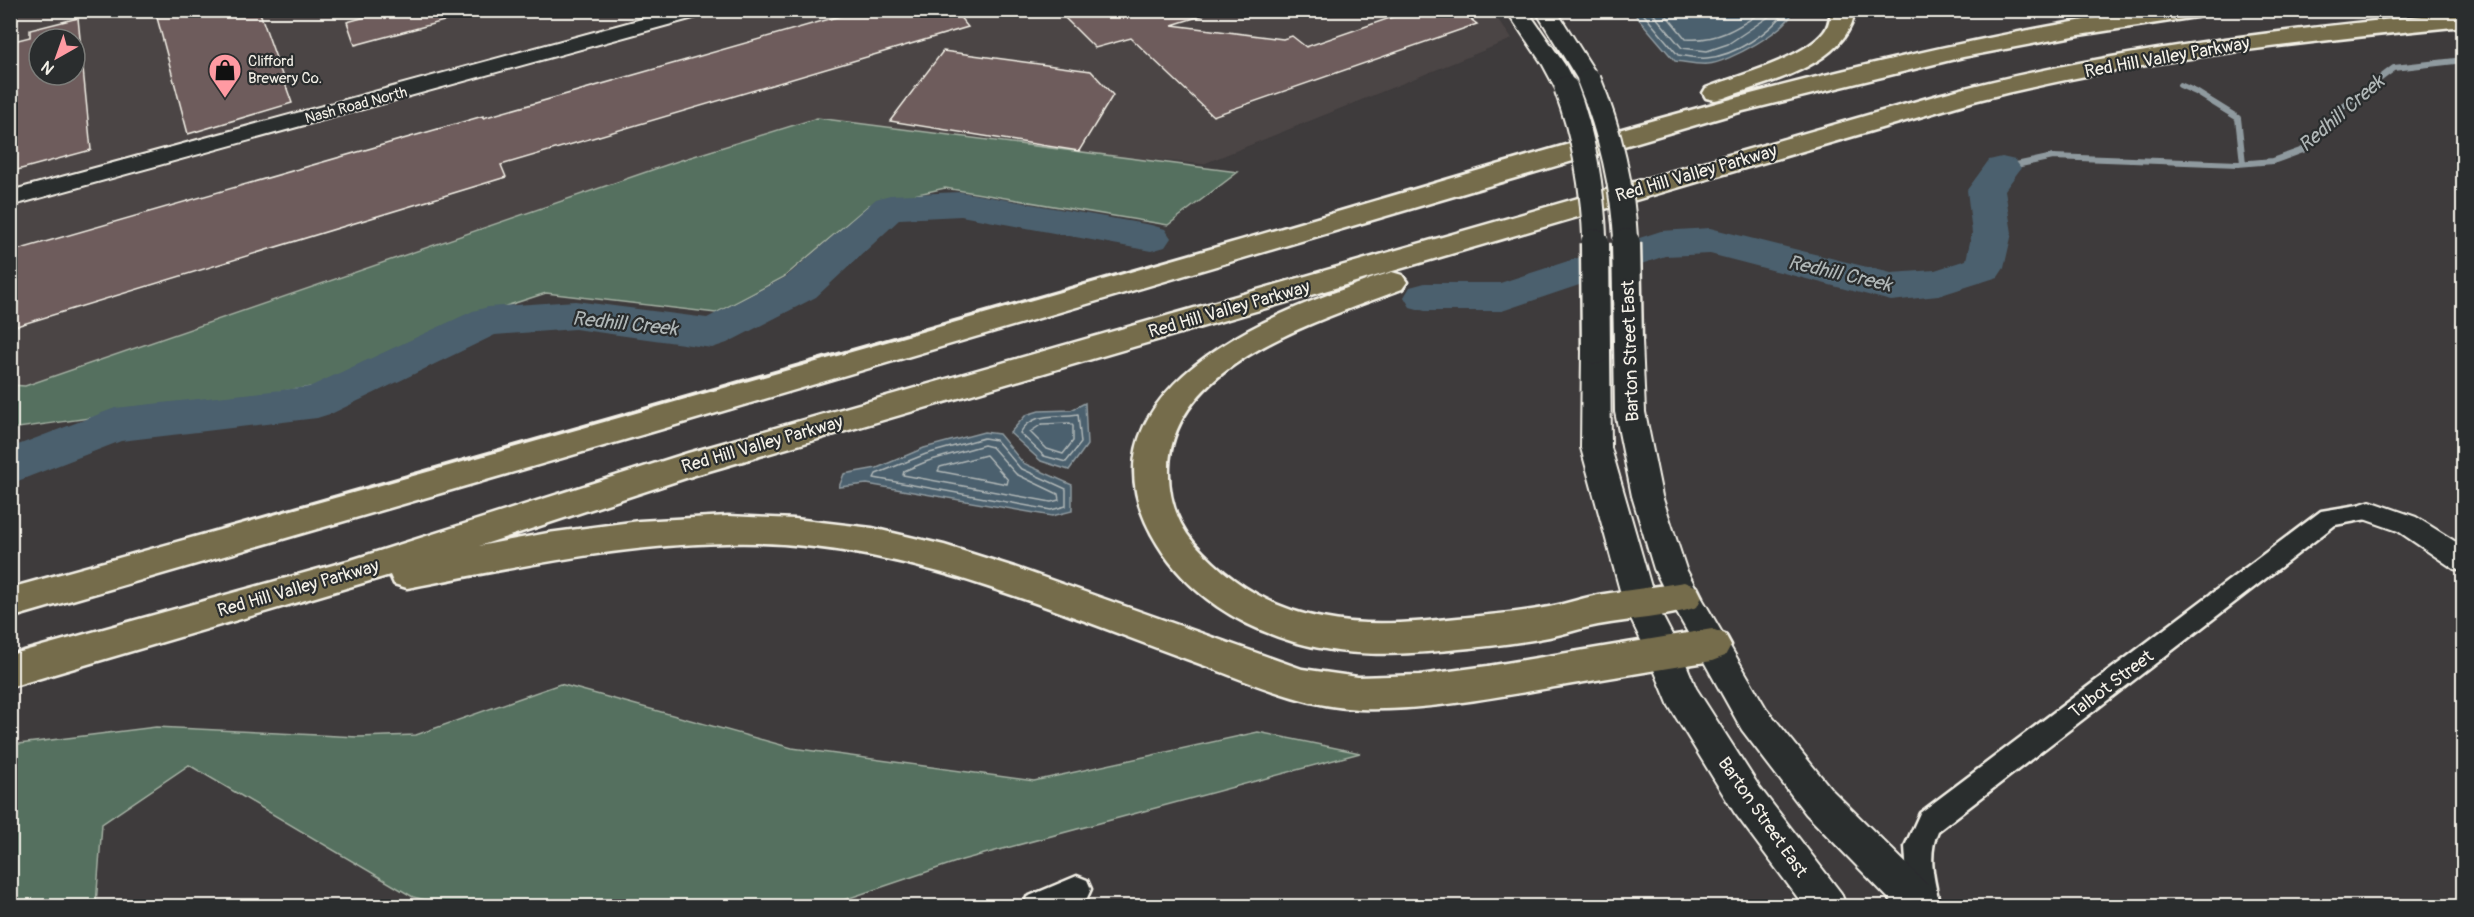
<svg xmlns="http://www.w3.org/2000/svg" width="2474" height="917" font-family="Pangolin,sans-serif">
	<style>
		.built { fill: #4c4545; fill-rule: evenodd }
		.green { fill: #55705e; stroke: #a4b0a3; stroke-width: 1.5 }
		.water { fill: #4b606e; stroke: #8f9a9f; stroke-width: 1.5 }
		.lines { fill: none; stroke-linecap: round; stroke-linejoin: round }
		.shore { stroke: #b0b7b7; stroke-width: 1.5 }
		.stream { stroke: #8f9a9f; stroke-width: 6 }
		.river { fill: #4b606e; fill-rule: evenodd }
		.building { fill: #6e5c5b; stroke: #f4f1e8; stroke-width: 1.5; fill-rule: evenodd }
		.minor-casing { stroke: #f4f1e8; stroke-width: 5 }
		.tertiary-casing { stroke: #f4f1e8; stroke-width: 4 }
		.secondary-casing { stroke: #f4f1e8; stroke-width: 4 }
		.motorway-casing { stroke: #f4f1e8; stroke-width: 5 }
		.minor { fill: #2a2d2e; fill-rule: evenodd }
		.tertiary { fill: #2a2d2e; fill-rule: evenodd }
		.secondary { fill: #2a2d2e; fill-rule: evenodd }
		.motorway { fill: #746c4b; fill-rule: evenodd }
		.secondary-bridge-far1-casing { stroke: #f4f1e8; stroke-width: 27; stroke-linecap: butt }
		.secondary-bridge-casing { stroke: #f4f1e8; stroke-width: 33; stroke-linecap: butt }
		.secondary-bridge-far1 { stroke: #2a2d2e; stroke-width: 23 }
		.secondary-bridge { stroke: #2a2d2e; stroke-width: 28 }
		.labels { text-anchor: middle; stroke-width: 4.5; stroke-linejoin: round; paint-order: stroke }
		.far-poi-label { font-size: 15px; fill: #f4f1e8; stroke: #2a2d2e; text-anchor: start }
		.far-street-label { font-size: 15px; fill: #f4f1e8; stroke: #2a2d2e }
		.street-label { font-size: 18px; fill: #f4f1e8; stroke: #2a2d2e }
		.water-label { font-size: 20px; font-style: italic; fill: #b0b7b7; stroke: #2a2d2e }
	</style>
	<rect width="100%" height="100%" fill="#3e3b3c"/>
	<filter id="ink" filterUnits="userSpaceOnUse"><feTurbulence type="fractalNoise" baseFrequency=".0167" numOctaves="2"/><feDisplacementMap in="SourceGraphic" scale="12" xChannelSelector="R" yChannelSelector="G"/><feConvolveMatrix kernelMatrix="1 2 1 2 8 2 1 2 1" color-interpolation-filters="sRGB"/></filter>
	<g filter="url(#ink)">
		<!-- built -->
		<path class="built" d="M1491 10 1512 39 1203 164 1086 154 24 386 11 385V11ZM39 39H75V75H39Z"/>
		<!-- green -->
		<path class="green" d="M817 118 1238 172 1168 225 945 188 869 205 784 277 716 313 546 293 457 322 312 387 11 429V385L25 386 678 161Z
			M560 684 792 748 1034 781 1258 732 1360 753 962 860 826 906H450L413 897 189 765 102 824 96 905 11 906V745L156 727 358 737 416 735Z"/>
		<!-- water -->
		<path class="water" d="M1793 11C1789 29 1727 63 1708 64 1697 65 1685 62 1675 61L1632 11Z
			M1085 403 1087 445 1069 470 1041 461 1010 433 1026 415 1039 411 1071 410Z
			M984 432 999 434 1023 463 1072 485V511L1052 516 867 484 839 487 844 474 877 468 924 448Z"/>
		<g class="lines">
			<!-- shore -->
			<path class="shore" d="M1640 10 1678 55C1687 56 1697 59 1707 58 1735 56 1770 32 1787 10
				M1650 10 1682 48 1707 51 1728 44 1779 10
				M1662 10 1686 39C1718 42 1739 27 1765 10
				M1078 414 1081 443 1066 462 1044 456 1020 433C1033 411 1056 418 1078 414Z
				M1070 423 1073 426V441L1063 454 1047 449 1030 432 1042 424Z
				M984 438 996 440 1020 468 1066 489V506L1051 510 874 478 876 474 926 454Z
				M984 445 992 447 1016 474 1058 494 1059 500 1051 502 903 475 904 471 928 461Z
				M986 455 1008 480 1007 484 938 471 940 467Z"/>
			<!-- stream -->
			<path class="stream" d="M2180 85 2196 92 2238 118 2243 163
				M2002 168 2053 157 2238 164 2273 161 2303 150 2338 110 2394 68 2464 60"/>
			<!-- river -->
			<path class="river" d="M2002 157 2015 160 2021 168 2005 190 2012 233 2004 268 1998 277 1938 296 1891 301 1710 254 1665 256 1502 311H1425L1410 307 1404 297 1410 287 1425 283H1500L1661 231 1710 228 1891 273 1935 270 1966 260 1972 233 1967 190 1989 160Z
				M961 192 1151 225 1165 229 1171 238 1165 247 1151 251 961 216 900 219 816 297 727 343 712 348 575 329 495 335 333 413 317 418 121 441 10 484V448L115 408 309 387 473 311 488 307 575 301 707 318 786 277 876 199 890 195Z"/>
		</g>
		<!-- building -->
		<path class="building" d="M155 10H259L292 103 188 134Z
			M391 10H458L459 17 355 45 347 22Z
			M861 10H954L968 27 501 165 506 177 10 328V252L483 116V118Z
			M1057 10H1204V15L1172 25 1283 39 1292 36 1306 47 1413 10H1458L1477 24 1213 116 1131 38 1095 48Z
			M78 18 91 150 10 172V42L30 37V30ZM39 39H75V75H39Z
			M943 51 1091 71 1113 95 1079 151 890 121Z"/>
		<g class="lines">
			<!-- minor casing -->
			<g class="minor-casing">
				<path id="minor" d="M2370 503 2378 505 2381 511 2378 517 2335 525 1938 831C1927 855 1934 880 1940 906H1913L1907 876 1905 846 1920 813 2321 511Z
					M1077 876 1087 880 1091 889 1087 898 1067 906H1024L1027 897Z"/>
			</g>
			<!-- tertiary casing -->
			<g class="tertiary-casing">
				<path id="tertiary" d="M2370 501 2416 517 2464 547V572L2454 569 2398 531 2361 518 2357 511 2361 504Z"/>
			</g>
			<!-- secondary casing -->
			<g class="secondary-casing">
				<path id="secondary" d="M675 10H711L708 14 10 206V191Z
					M1506 10H1527L1565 65 1577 88 1574 93 1566 95 1558 93 1543 65Z
					M1535 10H1556L1600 80 1597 85 1589 87 1581 85Z
					M1628 332 1638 334 1642 341 1645 412 1662 496 1686 569 1696 588 1766 708 1832 790 1936 893 1941 906H1896L1806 814 1742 730 1668 597 1654 569 1632 496 1615 412 1614 341 1618 334Z
					M1596 340 1606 343 1610 350 1611 448 1656 604 1682 654 1696 688 1760 788 1841 893 1846 906H1804L1734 812 1669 706 1648 655 1624 605 1581 448 1582 350 1586 343Z"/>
			</g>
			<!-- motorway casing -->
			<g class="motorway-casing">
				<path id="motorway" d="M1831 10H1855C1848 65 1767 82 1724 98L1715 100 1706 98 1703 93 1706 88C1737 76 1804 58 1824 32 1829 26 1830 18 1831 10Z
					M2146 10H2207L2204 15 2196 17 2079 35 1963 57 1743 111 645 434 10 618V588C418 476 825 360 1231 243 1533 156 1834 57 2146 10Z
					M2464 12V26C2300 42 2134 60 1974 101L695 475 479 546 548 533 639 521 728 516 795 519 872 528 944 545 1014 567 1302 669 1358 677 1420 675 1488 666 1712 629 1725 634 1731 645 1725 656 1712 661C1650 671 1588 681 1526 692 1472 701 1415 711 1359 709 1307 707 1259 686 1211 668 1142 643 1073 615 1003 592 915 562 820 540 726 543 618 545 512 568 407 588L394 584 390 575 10 687V655L351 560 688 453 1938 95C2110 49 2287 29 2464 12Z
					M1392 272 1402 275 1407 282 1402 289C1322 320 1173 362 1169 467 1168 495 1176 522 1194 543 1228 581 1271 609 1322 618 1368 627 1412 623 1458 618 1489 615 1519 613 1549 607 1566 604 1582 598 1598 595 1627 590 1655 587 1684 582L1697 587 1702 597 1697 607C1665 618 1630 619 1598 625 1581 628 1565 634 1549 637 1519 643 1489 646 1459 649 1402 655 1350 658 1294 642 1239 626 1188 594 1158 545 1075 412 1227 332 1330 294 1351 287 1371 278 1392 272Z"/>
			</g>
			<!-- minor -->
			<use href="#minor" class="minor"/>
			<!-- tertiary -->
			<use href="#tertiary" class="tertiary"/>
			<!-- secondary -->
			<use href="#secondary" class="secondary"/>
			<!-- motorway -->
			<use href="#motorway" class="motorway"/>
			<!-- secondary-bridge-far1 casing -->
			<g class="secondary-bridge-far1-casing">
				<path id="secondary-bridge-far1" d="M1589 80C1611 133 1623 187 1626 245
					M1566 88C1585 139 1593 190 1595 245"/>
			</g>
			<!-- secondary-bridge casing -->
			<g class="secondary-bridge-casing">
				<path id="secondary-bridge" d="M1595 243 1596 350
					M1626 243 1628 341"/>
			</g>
			<!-- secondary-bridge-far1 -->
			<use href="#secondary-bridge-far1" class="secondary-bridge-far1"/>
			<!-- secondary-bridge -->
			<use href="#secondary-bridge" class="secondary-bridge"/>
		</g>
	</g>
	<!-- icons -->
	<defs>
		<g id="shop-pin" transform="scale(1.725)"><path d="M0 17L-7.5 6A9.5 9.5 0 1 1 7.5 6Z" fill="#ff9aa2" stroke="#2a2d2e"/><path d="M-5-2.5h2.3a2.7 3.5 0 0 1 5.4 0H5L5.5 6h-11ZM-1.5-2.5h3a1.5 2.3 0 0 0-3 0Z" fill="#111"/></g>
	</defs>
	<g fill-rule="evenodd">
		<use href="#shop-pin" x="225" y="70"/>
	</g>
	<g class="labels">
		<!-- far-poi labels -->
		<g class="far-poi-label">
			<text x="248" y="66">Clifford<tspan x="248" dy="17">Brewery Co.</tspan></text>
		</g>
		<!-- far-street labels -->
		<g class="far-street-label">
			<text transform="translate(356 105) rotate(-15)" y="5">Nash Road North</text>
		</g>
		<!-- street labels -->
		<g class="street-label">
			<text transform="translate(2167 57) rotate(-10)" y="6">Red Hill Valley Parkway</text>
			<text transform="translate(1696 173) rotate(-16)" y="6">Red Hill Valley Parkway</text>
			<text transform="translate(1229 309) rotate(-16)" y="6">Red Hill Valley Parkway</text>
			<text transform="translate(1630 351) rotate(-92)" y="6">Barton Street East</text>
			<text transform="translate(762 444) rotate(-16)" y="6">Red Hill Valley Parkway</text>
			<text transform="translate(298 588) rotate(-16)" y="6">Red Hill Valley Parkway</text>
			<text transform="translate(2111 684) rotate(-37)" y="6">Talbot Street</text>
			<text transform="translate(1763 817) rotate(55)" y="6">Barton Street East</text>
		</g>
		<!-- water labels -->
		<g class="water-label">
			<text transform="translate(2341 113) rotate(-41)" y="7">Redhill Creek</text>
			<text transform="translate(1840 273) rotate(13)" y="7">Redhill Creek</text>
			<text transform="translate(625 323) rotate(6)" y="7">Redhill Creek</text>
		</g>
	</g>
	<!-- margin -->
	<rect width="2474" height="917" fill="none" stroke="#2a2d2e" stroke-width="36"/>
	<rect x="18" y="18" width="2438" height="881" fill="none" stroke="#f4f1e8" stroke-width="2" filter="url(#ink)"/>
	<!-- north arrow -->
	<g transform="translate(57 57) rotate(220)"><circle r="28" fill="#2a2d2e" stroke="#7b7b78" stroke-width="1.5"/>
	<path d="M0-4.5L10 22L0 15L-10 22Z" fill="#ff9aa2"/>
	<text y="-9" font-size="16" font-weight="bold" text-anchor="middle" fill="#f4f1e8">N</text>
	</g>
</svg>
